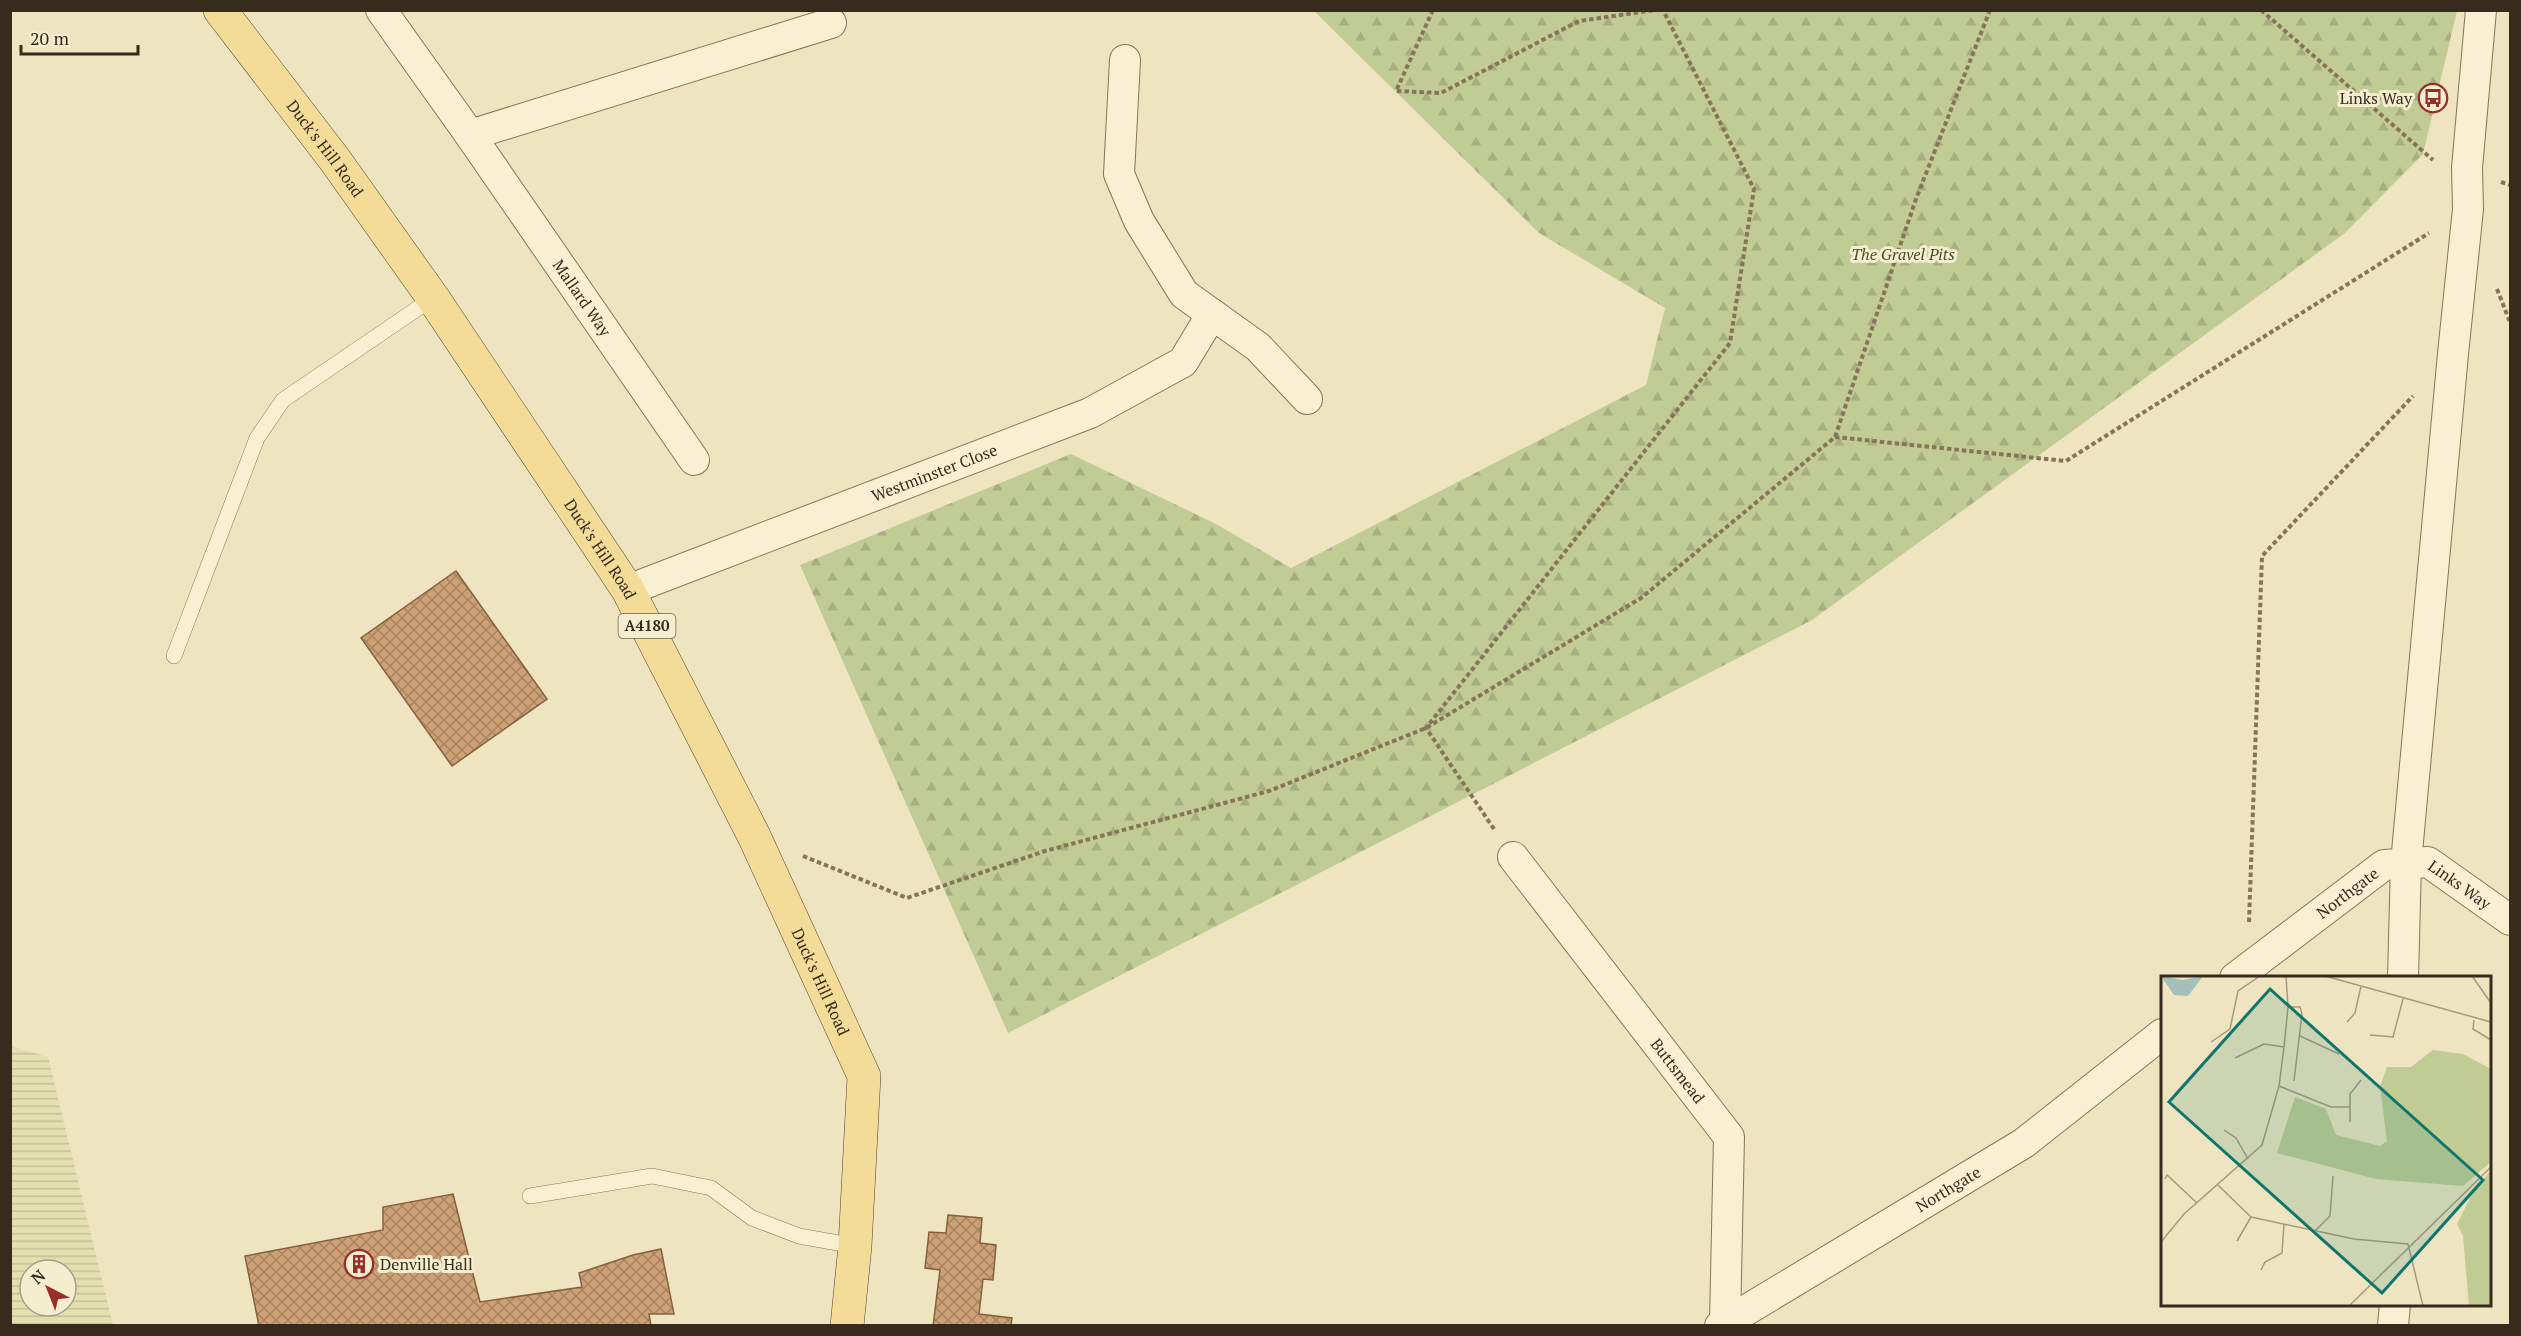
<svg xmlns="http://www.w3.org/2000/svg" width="2521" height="1336" font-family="'PT Serif',serif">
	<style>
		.farmland { fill: url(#farmland-rules); fill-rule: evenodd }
		.forest { fill: url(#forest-firs) }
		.building { fill: url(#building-cross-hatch); stroke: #86603e; stroke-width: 1.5 }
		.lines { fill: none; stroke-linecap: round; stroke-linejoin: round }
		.lane-casing { stroke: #877458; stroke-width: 16 }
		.street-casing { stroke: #877458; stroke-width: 32 }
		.primary-casing { stroke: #55422d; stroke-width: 34 }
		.path { stroke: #877458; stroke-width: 4; stroke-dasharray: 4.5 3; stroke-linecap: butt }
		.lane { stroke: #f9f0d3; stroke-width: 15 }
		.street { stroke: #f9f0d3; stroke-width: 30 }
		.primary { stroke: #f2dc97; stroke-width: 33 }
		.labels { text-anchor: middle; stroke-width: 6; stroke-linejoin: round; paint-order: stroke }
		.shield { fill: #f5edd0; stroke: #706553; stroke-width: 1.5 }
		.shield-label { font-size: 15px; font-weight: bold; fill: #372b1d }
		.poi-label { font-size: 16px; fill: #372b1d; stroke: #f5edd0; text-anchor: end }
		.street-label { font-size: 16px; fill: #372b1d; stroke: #f5edd0 }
		.park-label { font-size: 16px; font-style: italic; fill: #445323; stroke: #f5edd0 }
		.inset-road { fill: none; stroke: #a59a7f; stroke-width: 1.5 }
		.view { fill: #0f766e; fill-opacity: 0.15; stroke: #0f766e; stroke-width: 3 }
		.inset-edge { fill: none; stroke: #372b1d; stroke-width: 3 }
	</style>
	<defs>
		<pattern id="farmland-rules" width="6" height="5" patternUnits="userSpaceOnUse" patternTransform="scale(1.5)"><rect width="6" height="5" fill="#e4dfae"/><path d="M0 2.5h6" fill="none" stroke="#c4c095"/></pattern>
		<pattern id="forest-firs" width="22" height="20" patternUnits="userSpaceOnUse" patternTransform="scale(1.5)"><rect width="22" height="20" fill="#c1cc94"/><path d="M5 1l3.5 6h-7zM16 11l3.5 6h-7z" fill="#a6af7f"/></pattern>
		<pattern id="building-cross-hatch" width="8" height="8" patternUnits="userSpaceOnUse" patternTransform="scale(1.5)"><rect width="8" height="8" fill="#cda076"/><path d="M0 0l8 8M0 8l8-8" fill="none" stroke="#a78360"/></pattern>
	</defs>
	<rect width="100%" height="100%" fill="#eee4c0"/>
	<!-- farmland -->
	<path class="farmland" d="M11 1046 48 1057 113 1325H11ZM30 1270H66V1306H30Z"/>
	<!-- forest -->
	<path class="forest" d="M1314 11H2457L2423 154 2345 233 1812 620 1008 1033 800 565 1071 454 1216 524 1291 568 1646 385 1665 308 1539 233Z"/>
	<!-- building -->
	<path class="building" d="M456 571 547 699 452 766 361 638Z
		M453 1194 480 1302 582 1287 579 1273 633 1255 661 1249 674 1314H649L651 1326H259L245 1256 383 1230V1207Z
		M948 1215 982 1218 980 1243 996 1245 993 1280 983 1279 979 1314 1012 1318 1011 1326H933L940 1270 925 1268 929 1232 946 1233Z"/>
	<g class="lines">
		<!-- lane casing -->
		<g class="lane-casing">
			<path id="lane" d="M174 656 257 438 283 400 433 298
				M530 1196 652 1176 711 1188 752 1218 799 1236 855 1246"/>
		</g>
		<!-- street casing -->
		<g class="street-casing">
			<g id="street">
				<path id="s1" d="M381 10 470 135 694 460"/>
				<path d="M1125 60 1119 174 1139 221 1184 294 1258 347 1307 399"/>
				<path d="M470 135 831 23"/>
				<path id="s2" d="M628 590 1090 413 1183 362 1212 314"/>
				<path id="s3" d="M1513 857 1729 1137 1725 1323"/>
				<path id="s4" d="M2235 978 2384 865 2428 862 2510 920"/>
				<path d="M2403 978 2406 863 2453 354 2468 209 2467 168 2481 10"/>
				<path id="s5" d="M1720 1326 2024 1143 2162 1034"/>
				<path d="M2393 1326 2395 1304"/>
			</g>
		</g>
		<!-- primary casing -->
		<g class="primary-casing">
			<g id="primary">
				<path id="s6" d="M220 10 335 160 433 298 628 590 754 836 864 1076 855 1246 847 1326"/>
			</g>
		</g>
		<!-- path -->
		<path class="path" d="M1433 10 1396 91 1441 93 1579 21 1655 10
			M2261 10 2433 160
			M2501 182 2510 185
			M2497 289 2510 322
			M1835 437 2066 461 2429 233
			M1494 829 1426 728 1730 343 1754 189 1663 10
			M803 856 907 898 1045 851 1269 791 1426 728 1641 598 1835 437 1916 199 1990 10
			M2249 922 2262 556 2413 396"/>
		<!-- lane -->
		<use href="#lane" class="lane"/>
		<!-- street -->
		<use href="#street" class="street"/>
		<!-- primary -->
		<use href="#primary" class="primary"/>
	</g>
	<!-- icons -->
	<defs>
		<g id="bus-ring" transform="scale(1.5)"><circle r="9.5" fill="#f5edd0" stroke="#972f28" stroke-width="1.5"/><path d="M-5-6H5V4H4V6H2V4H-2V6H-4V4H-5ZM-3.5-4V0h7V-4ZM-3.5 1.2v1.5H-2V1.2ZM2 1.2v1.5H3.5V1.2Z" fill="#972f28"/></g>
		<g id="building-ring" transform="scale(1.5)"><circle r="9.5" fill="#f5edd0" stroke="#972f28" stroke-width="1.5"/><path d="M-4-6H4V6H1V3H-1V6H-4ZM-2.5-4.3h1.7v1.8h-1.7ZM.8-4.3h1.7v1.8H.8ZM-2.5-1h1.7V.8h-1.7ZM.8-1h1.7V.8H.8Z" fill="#972f28"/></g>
	</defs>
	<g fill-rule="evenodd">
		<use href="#bus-ring" x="2433" y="98"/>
		<use href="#building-ring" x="359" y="1264"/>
	</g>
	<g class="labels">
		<!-- shield labels -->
		<rect class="shield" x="618.5" y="614" width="57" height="24" rx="4.5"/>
		<g class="shield-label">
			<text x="647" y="631">A4180</text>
		</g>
		<!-- poi labels -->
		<g class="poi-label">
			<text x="2412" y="104">Links Way</text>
			<text x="380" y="1270" text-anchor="start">Denville Hall</text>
		</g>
		<!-- street labels -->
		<g class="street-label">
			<text dy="6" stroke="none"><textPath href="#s6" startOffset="174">Duck's Hill Road</textPath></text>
			<text dy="6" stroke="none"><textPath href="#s1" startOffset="351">Mallard Way</textPath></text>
			<text dy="6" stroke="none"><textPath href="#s2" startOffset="328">Westminster Close</textPath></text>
			<text dy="6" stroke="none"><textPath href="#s6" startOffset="660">Duck's Hill Road</textPath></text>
			<text dy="6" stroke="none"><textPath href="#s4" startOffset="270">Links Way</textPath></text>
			<text dy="6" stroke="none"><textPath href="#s4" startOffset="141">Northgate</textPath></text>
			<text dy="6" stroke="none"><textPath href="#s6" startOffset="1146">Duck's Hill Road</textPath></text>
			<text dy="6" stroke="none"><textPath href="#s3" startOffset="270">Buttsmead</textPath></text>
			<text dy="6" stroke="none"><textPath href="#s5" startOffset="266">Northgate</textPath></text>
		</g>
		<!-- park labels -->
		<g class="park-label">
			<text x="1903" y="260">The Gravel Pits</text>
		</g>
	</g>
	<!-- overview -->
	<g transform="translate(2161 976)">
		<rect width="330" height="330" fill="#eee4c0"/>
		<path d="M330 194V330H308L302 260 296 248 312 216Z" fill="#c1cc94"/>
		<path d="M272 74 302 78 330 93V186L302 210 215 203 116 177 134 121 165 133 175 159 219 170 226 165 219 110 226 91H250Z" fill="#c1cc94"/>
		<path d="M0 0 22 4 42 0 27 20 13 19Z" fill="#a3c0ba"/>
		<path class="inset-road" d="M164 0 330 46M311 0 330 27M127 31H139L141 38 133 105M313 44 312 53 330 64M186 46 194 37 200 10M209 59 232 61 242 23M139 60 178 78M50 66 69 53 77 15 99 0M74 82 103 68 123 71M118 110 170 131H188M189 146V118L200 104M63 154 75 162 87 183M4 203 6 199 36 227M57 209 90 241 193 263 247 268M154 255 169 240 172 200M76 265 90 241M0 266 23 238 101 169 118 110 123 71 127 31 125 0M247 268 262 330M100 294 104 286 121 277 123 248M188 330 330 191"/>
		<path class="view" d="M109 13 322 204 221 317 8 126Z"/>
		<rect width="330" height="330" class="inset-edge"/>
	</g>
	<!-- border -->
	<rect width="2521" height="1336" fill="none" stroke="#372b1d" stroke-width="24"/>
	<!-- north arrow -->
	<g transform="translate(48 1288) rotate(318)"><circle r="28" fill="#f5edd0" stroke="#a99f88" stroke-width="1.5"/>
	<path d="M0-4.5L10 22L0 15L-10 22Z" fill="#972f28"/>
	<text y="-9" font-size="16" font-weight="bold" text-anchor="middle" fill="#372b1d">N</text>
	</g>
	<!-- scale -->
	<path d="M21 45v9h117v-9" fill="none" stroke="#372b1d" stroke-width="3"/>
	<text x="30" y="45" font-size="18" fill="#372b1d" stroke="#f5edd0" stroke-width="4.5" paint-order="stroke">20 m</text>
</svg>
